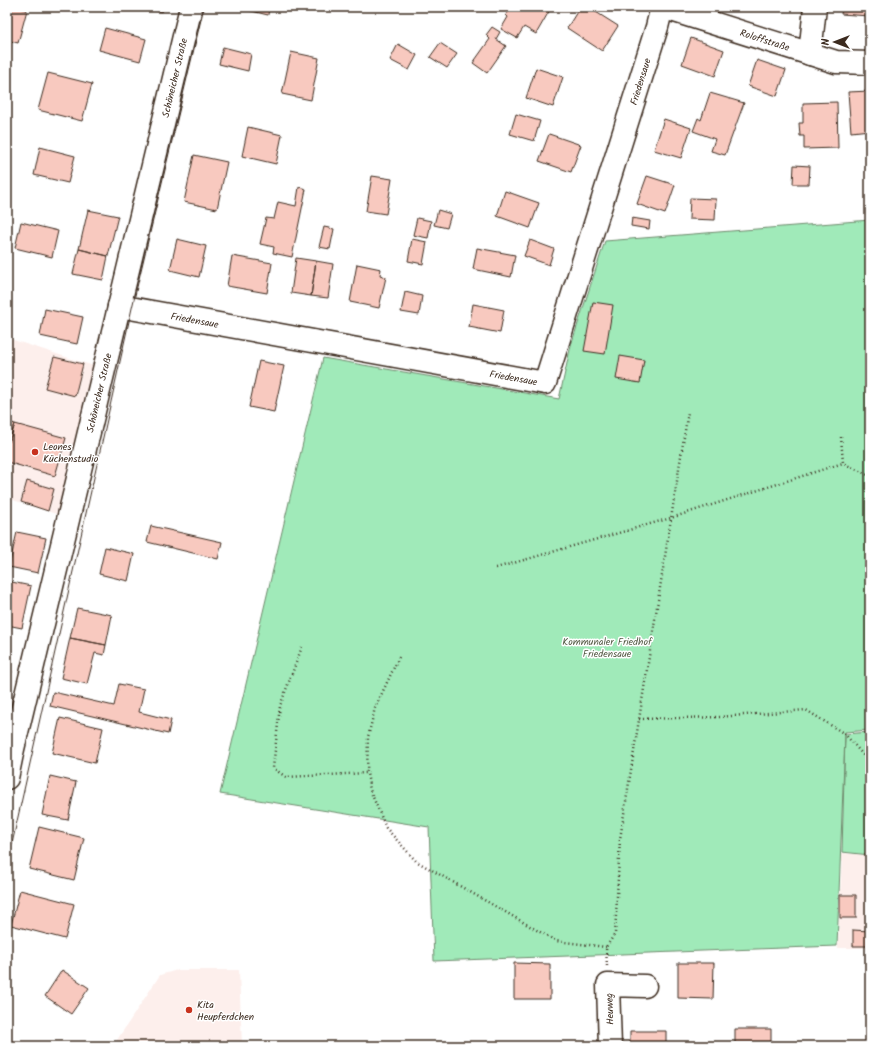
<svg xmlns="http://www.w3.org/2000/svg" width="877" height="1053" font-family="Kalam,sans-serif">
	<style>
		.built { fill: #fdefec }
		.green { fill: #a0eab9; stroke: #6e8a6c }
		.building { fill: #f8c9bf; stroke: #3b2a1e }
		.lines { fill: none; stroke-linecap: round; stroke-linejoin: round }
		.street-casing { stroke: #3b2a1e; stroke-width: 25 }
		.secondary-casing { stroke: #3b2a1e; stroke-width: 25 }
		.path { stroke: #3b2a1e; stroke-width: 2.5; stroke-dasharray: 1 3; stroke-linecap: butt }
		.street { stroke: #fff; stroke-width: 22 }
		.secondary { stroke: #fff; stroke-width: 22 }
		.tram { stroke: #3b2a1e; stroke-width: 1 }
		.poi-dot { fill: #c8321e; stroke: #fff; stroke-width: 1.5 }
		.labels { text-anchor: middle; stroke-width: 3; stroke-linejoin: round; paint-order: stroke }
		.street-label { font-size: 10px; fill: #3b2a1e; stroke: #fff }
		.poi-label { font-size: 10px; fill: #3b2a1e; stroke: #fff; text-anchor: start }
		.park-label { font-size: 10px; fill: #545a45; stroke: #fff }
	</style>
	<rect width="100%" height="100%" fill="#fff"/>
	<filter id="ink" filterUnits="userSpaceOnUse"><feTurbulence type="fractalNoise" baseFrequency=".025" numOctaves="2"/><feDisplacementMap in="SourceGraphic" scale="8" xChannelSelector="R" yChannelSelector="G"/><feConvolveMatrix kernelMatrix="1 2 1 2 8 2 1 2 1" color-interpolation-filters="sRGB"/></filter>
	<g filter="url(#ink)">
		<!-- built -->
		<path class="built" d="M7 338 94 366 59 515 7 498Z
			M842 853 870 855V948H838Z
			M177 970H239L242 1046H113L160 975Z"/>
		<!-- green -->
		<path class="green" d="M870 220V730L845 732V734L870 732V855L842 852 845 735 837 946 434 961 429 827 220 794 323 358 559 399 571 345 605 241Z"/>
		<!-- building -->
		<path class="building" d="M7 7H16L27 10 18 43 7 40Z
			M142 7H164L162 12Z
			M235 7H269L268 15Z
			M506 7H549L551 8 536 34 524 27 517 38 501 29 508 17 506 15 509 10Z
			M580 7H588L618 26 602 51 567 28Z
			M842 7H869V16L841 14Z
			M492 27 500 32 496 39 506 46 487 73 473 63 490 39 486 35Z
			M105 28 146 39 140 61 99 50Z
			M691 38 724 50 715 76 682 64Z
			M440 43 457 54 447 68 430 57Z
			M398 44 417 55 409 70 390 60Z
			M223 47 251 54 248 71 219 64Z
			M291 52 319 58 311 100 282 94Z
			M757 60 786 70 777 96 748 86Z
			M536 68 563 77 553 107 526 98Z
			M48 73 92 84 82 121 38 110Z
			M870 91V130L851 132 848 92Z
			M710 93 744 103 725 155 711 151 715 139 693 131 698 118 701 120Z
			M837 102 838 148 804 149V136H800L799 123H803V103Z
			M516 114 540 121 534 141 510 134Z
			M664 119 691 128 681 158 654 150Z
			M248 127 282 135 276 164 242 156Z
			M549 134 581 145 571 172 539 161Z
			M40 147 75 156 68 183 34 175Z
			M194 155 227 162 217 209 184 202Z
			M794 165 810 166 809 184H793Z
			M372 176 392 179 386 214 366 211Z
			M647 176 675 185 665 214 637 204Z
			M299 187 306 189 292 257 273 253 274 247 260 244 266 218 274 219 278 202 296 206Z
			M505 191 539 203 530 228 497 216Z
			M690 198 716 199 715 220 689 219Z
			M88 210 118 216 108 256 79 249Z
			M438 210 451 214 447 228 434 225Z
			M417 218 431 221 428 238 413 235Z
			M632 218 650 221 649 229 631 226Z
			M21 222 58 231 52 257 15 248Z
			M324 227 334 229 330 249 319 247Z
			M177 239 206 246 199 277 170 270Z
			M412 239 427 242 423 264 408 261Z
			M530 240 554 249 549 265 524 256Z
			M477 248 515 255 511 277 473 269Z
			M79 249 108 256 103 280 73 274Z
			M232 256 272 263 267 293 227 286Z
			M296 258 316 261 311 296 291 293Z
			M316 261 333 264 328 298 311 296Z
			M357 264 381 269 380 275 386 277 379 308 350 302Z
			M405 292 422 296 419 315 401 312Z
			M593 302 613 305 605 354 584 351Z
			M473 304 504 310 500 333 469 327Z
			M45 309 83 317 77 344 40 336Z
			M620 356 644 360 640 383 616 379Z
			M54 357 83 364 75 396 45 388Z
			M259 361 284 366 274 412 249 407Z
			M7 421 15 424 9 442H7Z
			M15 424 66 438 55 476 7 462V442H9Z
			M27 481 54 489 48 511 21 502Z
			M151 526 222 542 218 559 147 542Z
			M17 532 46 538 38 573 9 567Z
			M105 547 134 554 128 581 99 574Z
			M7 581 31 586 22 628 7 625Z
			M77 608 112 615 106 645 70 638Z
			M70 638 106 645 104 655 95 653 87 684 61 678Z
			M7 670 12 671 7 695Z
			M119 684 144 689 139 712 171 720 168 734 50 706 53 692 114 706Z
			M60 718 103 728 95 763 52 753Z
			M50 776 76 782 68 820 42 815Z
			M39 827 84 838 74 880 29 869Z
			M20 890 74 904 65 939 11 925Z
			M840 895H856V918H840Z
			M853 930 870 931V946H853Z
			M514 963 550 964V999H514Z
			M678 963H714L713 999 678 998Z
			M62 970 89 988 71 1014 45 996Z
			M735 1029H771V1046H735Z
			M630 1031H666V1046H630Z"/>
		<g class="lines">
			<!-- street casing -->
			<g class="street-casing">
				<g id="street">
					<path id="s1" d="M662 7 836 62 870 63"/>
					<path d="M810 54 815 7"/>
					<path id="s2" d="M119 306 545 383 657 27 662 7"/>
					<path d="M610 1046 608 985 645 986"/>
				</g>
			</g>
			<!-- secondary casing -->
			<g class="secondary-casing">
				<g id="secondary">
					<path id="s3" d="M7 778 13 749 191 7"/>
				</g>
			</g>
			<!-- path -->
			<path class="path" d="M841 437 843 463 870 476
				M496 568 671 518 843 463
				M302 647 280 706 273 768 286 777 367 773
				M399 657 375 708 368 737 367 773 370 790 386 828 416 861 556 941 606 947
				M639 719 719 717 806 710 845 734 870 763
				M607 966 606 947 615 934 620 839 688 412"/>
			<!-- street -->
			<use href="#street" class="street"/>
			<!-- secondary -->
			<use href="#secondary" class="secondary"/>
			<!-- tram -->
			<path class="tram" d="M7 866 132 308 204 7"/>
		</g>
	</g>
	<!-- markers -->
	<g class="poi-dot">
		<circle cx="35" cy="452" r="4"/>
		<circle cx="189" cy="1010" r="4"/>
	</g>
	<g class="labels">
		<!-- street labels -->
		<g class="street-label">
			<text dy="4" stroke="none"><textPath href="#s1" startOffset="108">Roloffstraße</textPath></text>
			<text dy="4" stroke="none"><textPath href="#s3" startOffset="720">Schöneicher Straße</textPath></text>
			<text dy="4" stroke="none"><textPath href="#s2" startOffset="749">Friedensaue</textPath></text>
			<text dy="4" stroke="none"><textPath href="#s2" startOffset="77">Friedensaue</textPath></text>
			<text dy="4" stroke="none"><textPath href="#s2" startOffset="401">Friedensaue</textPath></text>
			<text dy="4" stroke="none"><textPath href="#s3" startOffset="396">Schöneicher Straße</textPath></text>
			<text transform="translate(609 1009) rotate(-92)" y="4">Heuweg</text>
		</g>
		<!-- poi labels -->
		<g class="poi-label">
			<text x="43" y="450">Leones<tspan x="43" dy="12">Küchenstudio</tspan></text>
			<text x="197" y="1008">Kita<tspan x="197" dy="12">Heupferdchen</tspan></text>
		</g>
		<!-- park labels -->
		<g class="park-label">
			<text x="607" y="645">Kommunaler Friedhof<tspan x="607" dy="12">Friedensaue</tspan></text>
		</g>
	</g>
	<!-- margin -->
	<rect width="877" height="1053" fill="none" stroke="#fff" stroke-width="24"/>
	<rect x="12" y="12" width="853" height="1029" fill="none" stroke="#3b2a1e" stroke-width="1.5" filter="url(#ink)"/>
	<!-- north arrow -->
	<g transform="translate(835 42) rotate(270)" stroke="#ffffff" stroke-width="3" paint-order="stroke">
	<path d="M0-3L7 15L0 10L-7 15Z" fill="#3b2a1e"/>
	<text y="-6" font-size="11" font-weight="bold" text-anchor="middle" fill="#3b2a1e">N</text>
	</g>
</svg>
